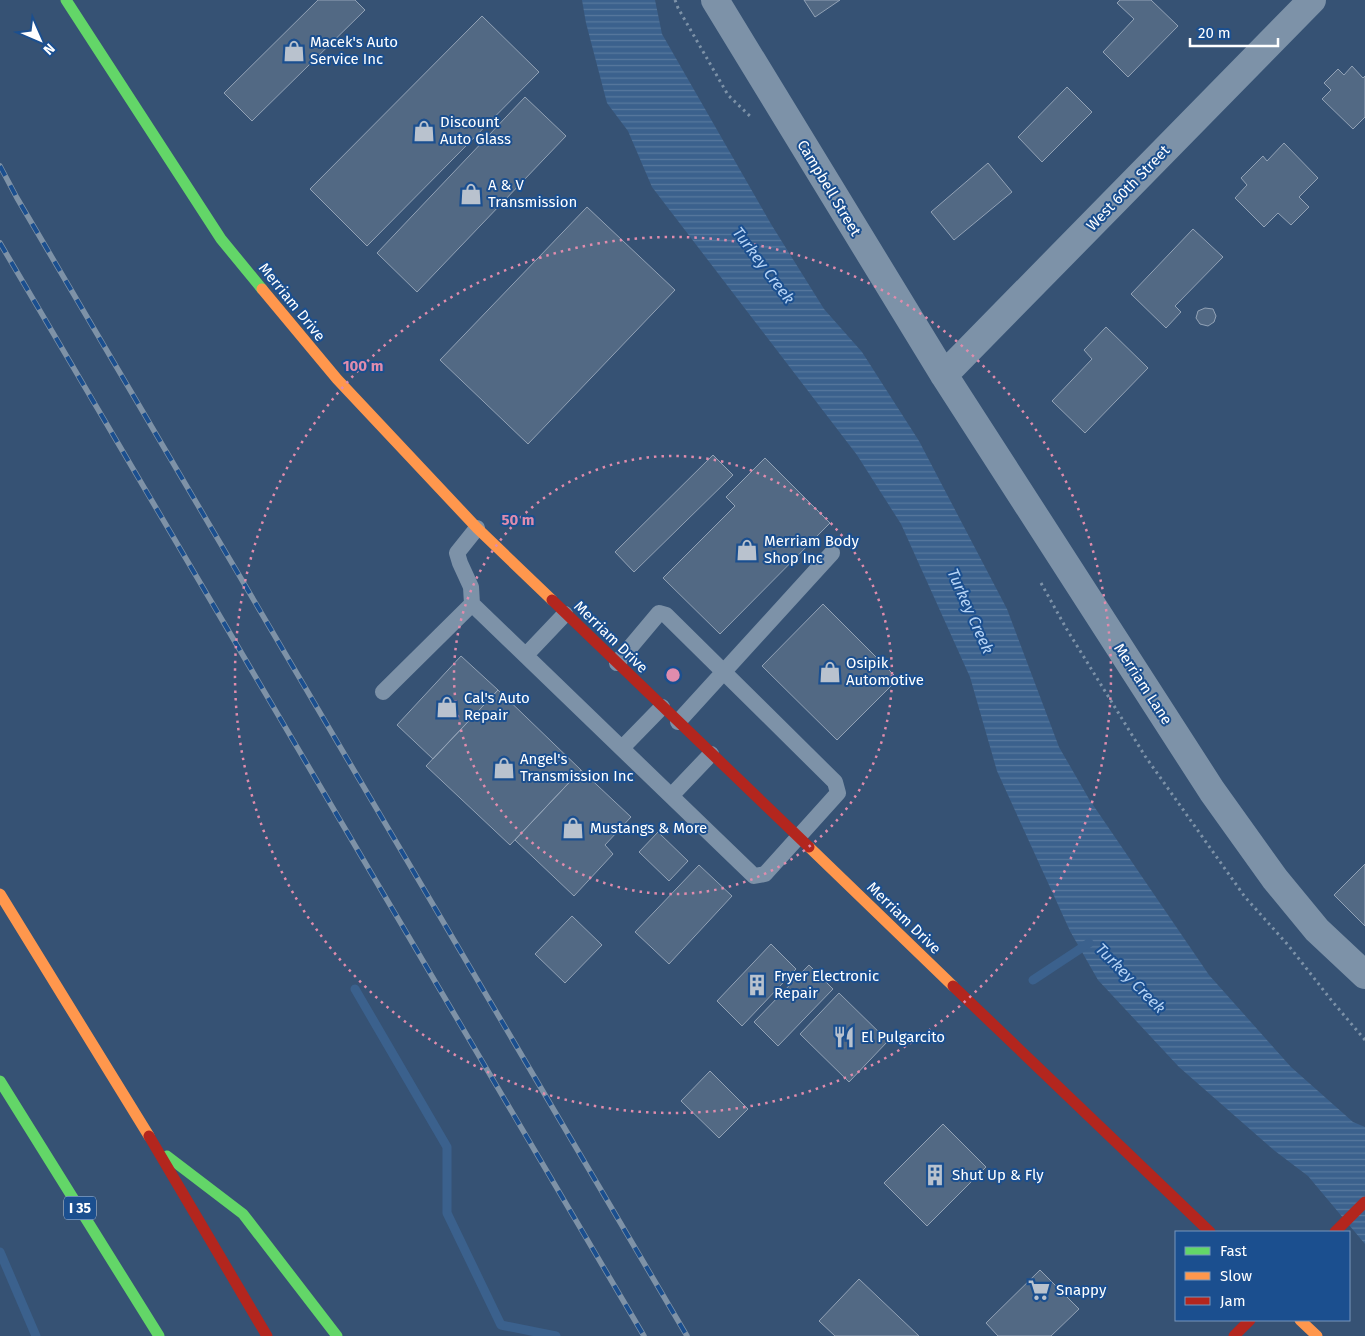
<svg xmlns="http://www.w3.org/2000/svg" width="1365" height="1336" font-family="'Fira Sans',sans-serif">
	<style>
		.water { fill: url(#water-rules) }
		.lines { fill: none; stroke-linecap: round; stroke-linejoin: round }
		.stream { stroke: #3b618d; stroke-width: 9 }
		.building { fill: #526984; stroke: #92a2b6 }
		.path { stroke: #7d92a8; stroke-width: 3; stroke-dasharray: 2.5 4; stroke-linecap: butt }
		.lane { stroke: #7d92a8; stroke-width: 16 }
		.street { stroke: #7d92a8; stroke-width: 28 }
		.fast { stroke: #63d668; stroke-width: 11 }
		.slow { stroke: #ff974d; stroke-width: 11 }
		.jam { stroke: #b3261e; stroke-width: 11 }
		.rail-casing { stroke: #7e92a7; stroke-width: 5.5 }
		.rail { stroke: #1b4f8f; stroke-width: 4; stroke-dasharray: 11; stroke-linecap: butt }
		.ring { fill: none; stroke: #e08cad; stroke-width: 2.5; stroke-dasharray: 2.5 5 }
		.labels { text-anchor: middle; stroke-width: 4; stroke-linejoin: round; paint-order: stroke }
		.shield { fill: #1b4f8f; stroke: #bbcadd; stroke-width: 1 }
		.shield-label { font-size: 14px; font-weight: bold; fill: #fff }
		.poi-label { font-size: 15px; fill: #fff; stroke: #1b4f8f; text-anchor: start }
		.street-label { font-size: 15px; fill: #fff; stroke: #1b4f8f }
		.water-label { font-size: 16px; font-style: italic; fill: #b5d3f5; stroke: #1b4f8f }
		.centre { fill: #e08cad; stroke: #1b4f8f; stroke-width: 2.5 }
		.ring-label { font-size: 15px; text-anchor: middle; font-weight: bold; fill: #e08cad; stroke: #1b4f8f; stroke-width: 4; stroke-linejoin: round; paint-order: stroke }
	</style>
	<defs>
		<pattern id="water-rules" width="6" height="5" patternUnits="userSpaceOnUse" patternTransform="scale(1.25)"><rect width="6" height="5" fill="#3b618d"/><path d="M0 2.5h6" fill="none" stroke="#58799e"/></pattern>
	</defs>
	<rect width="100%" height="100%" fill="#365274"/>
	<!-- water -->
	<path class="water" d="M582 0H655L662 34 771 224 824 309 862 352 919 441 1007 609 1059 747 1089 799 1209 975 1291 1067 1353 1122 1365 1127V1244L1308 1176 1275 1151 1179 1067 1098 980 1070 931 997 771 970 677 901 524 857 455 652 187 628 131 607 103 586 23Z"/>
	<g class="lines">
		<!-- stream -->
		<path class="stream" d="M1033 980 1089 943
			M355 989 447 1147V1213L501 1325 556 1336
			M0 1252 36 1336"/>
	</g>
	<!-- building -->
	<path class="building" d="M318 0H355L365 10 252 121 224 93Z
		M804 0H840L815 17Z
		M1120 0H1151L1178 26 1128 77 1103 52 1134 19 1117 3Z
		M482 16 539 72 367 246 310 189Z
		M1352 66 1363 78 1365 76V117L1353 129 1322 99 1331 90 1324 83 1338 69 1344 75Z
		M1067 87 1092 112 1042 162 1018 137Z
		M525 97 566 136 417 292 377 253Z
		M1284 143 1318 178 1299 197 1309 207 1291 225 1278 213 1264 227 1235 198 1247 185 1241 178 1263 156 1267 161Z
		M988 163 1012 192 954 240 931 212Z
		M587 207 675 290 528 444 440 360Z
		M1193 229 1223 257 1175 306 1181 312 1166 328 1131 294Z
		M1205 308 1213 309 1216 316 1214 322 1208 326 1200 324 1196 318 1198 311Z
		M1106 327 1148 368 1085 433 1052 401 1092 359 1084 350Z
		M713 455 733 475 634 572 615 552Z
		M765 458 830 523 720 634 663 578 735 506 726 497Z
		M823 604 898 679 837 740 762 666Z
		M461 656 498 690 433 759 397 725Z
		M498 690 581 770 510 845 426 766Z
		M581 770 631 817 605 845 613 854 574 896 515 840Z
		M658 832 688 861 669 881 639 852Z
		M1365 864V926L1334 895Z
		M699 865 732 896 669 964 635 932Z
		M572 916 602 945 565 983 535 954Z
		M771 944 796 969 742 1026 717 1001Z
		M809 965 833 989 778 1046 754 1022Z
		M839 993 888 1041 849 1082 800 1034Z
		M710 1071 748 1109 719 1138 681 1101Z
		M943 1124 986 1167 927 1226 884 1183Z
		M1040 1270 1079 1309 1051 1336H998L986 1323Z
		M859 1279 919 1336H835L819 1321Z"/>
	<g class="lines">
		<!-- path -->
		<path class="path" d="M675 0 678 8 728 95 752 118
			M1041 583 1066 628 1145 756 1245 897 1288 945 1332 1001 1365 1040"/>
		<!-- lane -->
		<path class="lane" d="M472 604 471 587 460 563 457 553 477 528
			M526 655 565 614
			M383 692 472 604 754 876 765 874 838 793 835 782 666 615 659 613 617 663
			M678 722 832 553
			M622 748 662 707
			M671 796 711 754"/>
		<!-- street -->
		<path class="street" d="M715 0 944 375 1212 791 1275 879 1317 930 1365 975
			M944 375 1312 0"/>
		<!-- fast -->
		<path class="fast" d="M66 0 221 239 262 289
			M0 1081 159 1336
			M167 1156 243 1214 337 1336"/>
		<!-- slow -->
		<path class="slow" d="M262 289 337 379 477 528 552 600
			M809 847 953 986
			M0 894 149 1136
			M1300 1320 1317 1336"/>
		<!-- jam -->
		<path class="jam" d="M552 600 809 847
			M953 986 1210 1232
			M149 1136 267 1336
			M1335 1232 1365 1202
			M1234 1336 1250 1320"/>
		<!-- rail casing -->
		<g class="rail-casing">
			<path id="rail" d="M0 166 17 198 687 1336
				M0 243 644 1336"/>
		</g>
		<!-- rail -->
		<use href="#rail" class="rail"/>
	</g>
	<!-- distance rings -->
	<g class="ring">
		<circle cx="673" cy="675" r="219"/>
		<circle cx="673" cy="675" r="438"/>
	</g>
	<!-- icons -->
	<defs>
		<g id="shop-bare" transform="scale(1.725)"><path d="M-5-2.5h2.3a2.7 3.5 0 0 1 5.4 0H5L5.5 6h-11ZM-1.5-2.5h3a1.5 2.3 0 0 0-3 0Z" fill="#b9c2ce" stroke="#1b4f8f" stroke-width="2.5" paint-order="stroke"/></g>
		<g id="building-bare" transform="scale(1.725)"><path d="M-4-6H4V6H1V3H-1V6H-4ZM-2.5-4.3h1.7v1.8h-1.7ZM.8-4.3h1.7v1.8H.8ZM-2.5-1h1.7V.8h-1.7ZM.8-1h1.7V.8H.8Z" fill="#b9c2ce" stroke="#1b4f8f" stroke-width="2.5" paint-order="stroke"/></g>
		<g id="restaurant-bare" transform="scale(1.725)"><path d="M-5-6h1v4h1v-4h1v4h1v-4h1v5L-1.5 .5V6h-2V.5L-5-1ZM5-6V6H3V1.5H1.5Q1.5-4 5-6Z" fill="#b9c2ce" stroke="#1b4f8f" stroke-width="2.5" paint-order="stroke"/></g>
		<g id="supermarket-bare" transform="scale(1.725)"><path d="M-6-5.5h2.5l.6 2H6L4.5 2H-2.5L-4.4-4H-6ZM-1.5 3.2a1.3 1.3 0 1 0 .1 0ZM3 3.2a1.3 1.3 0 1 0 .1 0Z" fill="#b9c2ce" stroke="#1b4f8f" stroke-width="2.5" paint-order="stroke"/></g>
	</defs>
	<g fill-rule="evenodd">
		<use href="#shop-bare" x="294" y="51"/>
		<use href="#shop-bare" x="424" y="131"/>
		<use href="#shop-bare" x="471" y="194"/>
		<use href="#shop-bare" x="747" y="550"/>
		<use href="#shop-bare" x="830" y="672"/>
		<use href="#shop-bare" x="447" y="707"/>
		<use href="#shop-bare" x="504" y="768"/>
		<use href="#shop-bare" x="573" y="828"/>
		<use href="#building-bare" x="757" y="985"/>
		<use href="#restaurant-bare" x="844" y="1037"/>
		<use href="#building-bare" x="935" y="1175"/>
		<use href="#supermarket-bare" x="1039" y="1290"/>
	</g>
	<g class="labels">
		<!-- shield labels -->
		<rect class="shield" x="64" y="1196.5" width="32" height="23" rx="4"/>
		<g class="shield-label">
			<text x="80" y="1213">I 35</text>
		</g>
		<!-- poi labels -->
		<g class="poi-label">
			<text x="310" y="47">Macek's Auto<tspan x="310" dy="17">Service Inc</tspan></text>
			<text x="440" y="127">Discount<tspan x="440" dy="17">Auto Glass</tspan></text>
			<text x="488" y="190">A &amp; V<tspan x="488" dy="17">Transmission</tspan></text>
			<text x="764" y="546">Merriam Body<tspan x="764" dy="17">Shop Inc</tspan></text>
			<text x="846" y="668">Osipik<tspan x="846" dy="17">Automotive</tspan></text>
			<text x="464" y="703">Cal's Auto<tspan x="464" dy="17">Repair</tspan></text>
			<text x="520" y="764">Angel's<tspan x="520" dy="17">Transmission Inc</tspan></text>
			<text x="590" y="833">Mustangs &amp; More</text>
			<text x="774" y="981">Fryer Electronic<tspan x="774" dy="17">Repair</tspan></text>
			<text x="861" y="1042">El Pulgarcito</text>
			<text x="952" y="1180">Shut Up &amp; Fly</text>
			<text x="1056" y="1295">Snappy</text>
		</g>
		<!-- street labels -->
		<g class="street-label">
			<text transform="translate(829 188) rotate(59)" y="5">Campbell Street</text>
			<text transform="translate(1128 188) rotate(-46)" y="5">West 60th Street</text>
			<text transform="translate(292 302) rotate(51)" y="5">Merriam Drive</text>
			<text transform="translate(611 637) rotate(44)" y="5">Merriam Drive</text>
			<text transform="translate(1143 684) rotate(57)" y="5">Merriam Lane</text>
			<text transform="translate(904 918) rotate(44)" y="5">Merriam Drive</text>
		</g>
		<!-- water labels -->
		<g class="water-label">
			<text transform="translate(764 265) rotate(53)" y="6">Turkey Creek</text>
			<text transform="translate(971 611) rotate(66)" y="6">Turkey Creek</text>
			<text transform="translate(1131 978) rotate(45)" y="6">Turkey Creek</text>
		</g>
	</g>
	<circle cx="673" cy="675" r="8" class="centre"/>
	<g class="ring-label">
		<text x="363" y="371">100 m</text>
		<text x="518" y="525">50 m</text>
	</g>
	<!-- legend -->
	<rect x="1175" y="1231" width="175" height="90" fill="#1b4f8f" stroke="#7695bc"/>
	<rect x="1185" y="1247" width="25" height="8" fill="#63d668" stroke="#7695bc"/>
	<text x="1220" y="1256" font-size="15" fill="#ffffff">Fast</text>
	<rect x="1185" y="1272" width="25" height="8" fill="#ff974d" stroke="#7695bc"/>
	<text x="1220" y="1281" font-size="15" fill="#ffffff">Slow</text>
	<rect x="1185" y="1297" width="25" height="8" fill="#b3261e" stroke="#7695bc"/>
	<text x="1220" y="1306" font-size="15" fill="#ffffff">Jam</text>
	<!-- north arrow -->
	<g transform="translate(40 40) rotate(135)" stroke="#1b4f8f" stroke-width="4" paint-order="stroke">
	<path d="M0-4L9 19L0 12L-9 19Z" fill="#ffffff"/>
	<text y="-8" font-size="14" font-weight="bold" text-anchor="middle" fill="#ffffff">N</text>
	</g>
	<!-- scale -->
	<path d="M1190 38v8h88v-8" fill="none" stroke="#ffffff" stroke-width="2.5"/>
	<text x="1198" y="38" font-size="15" fill="#ffffff" stroke="#1b4f8f" stroke-width="4" paint-order="stroke">20 m</text>
</svg>
